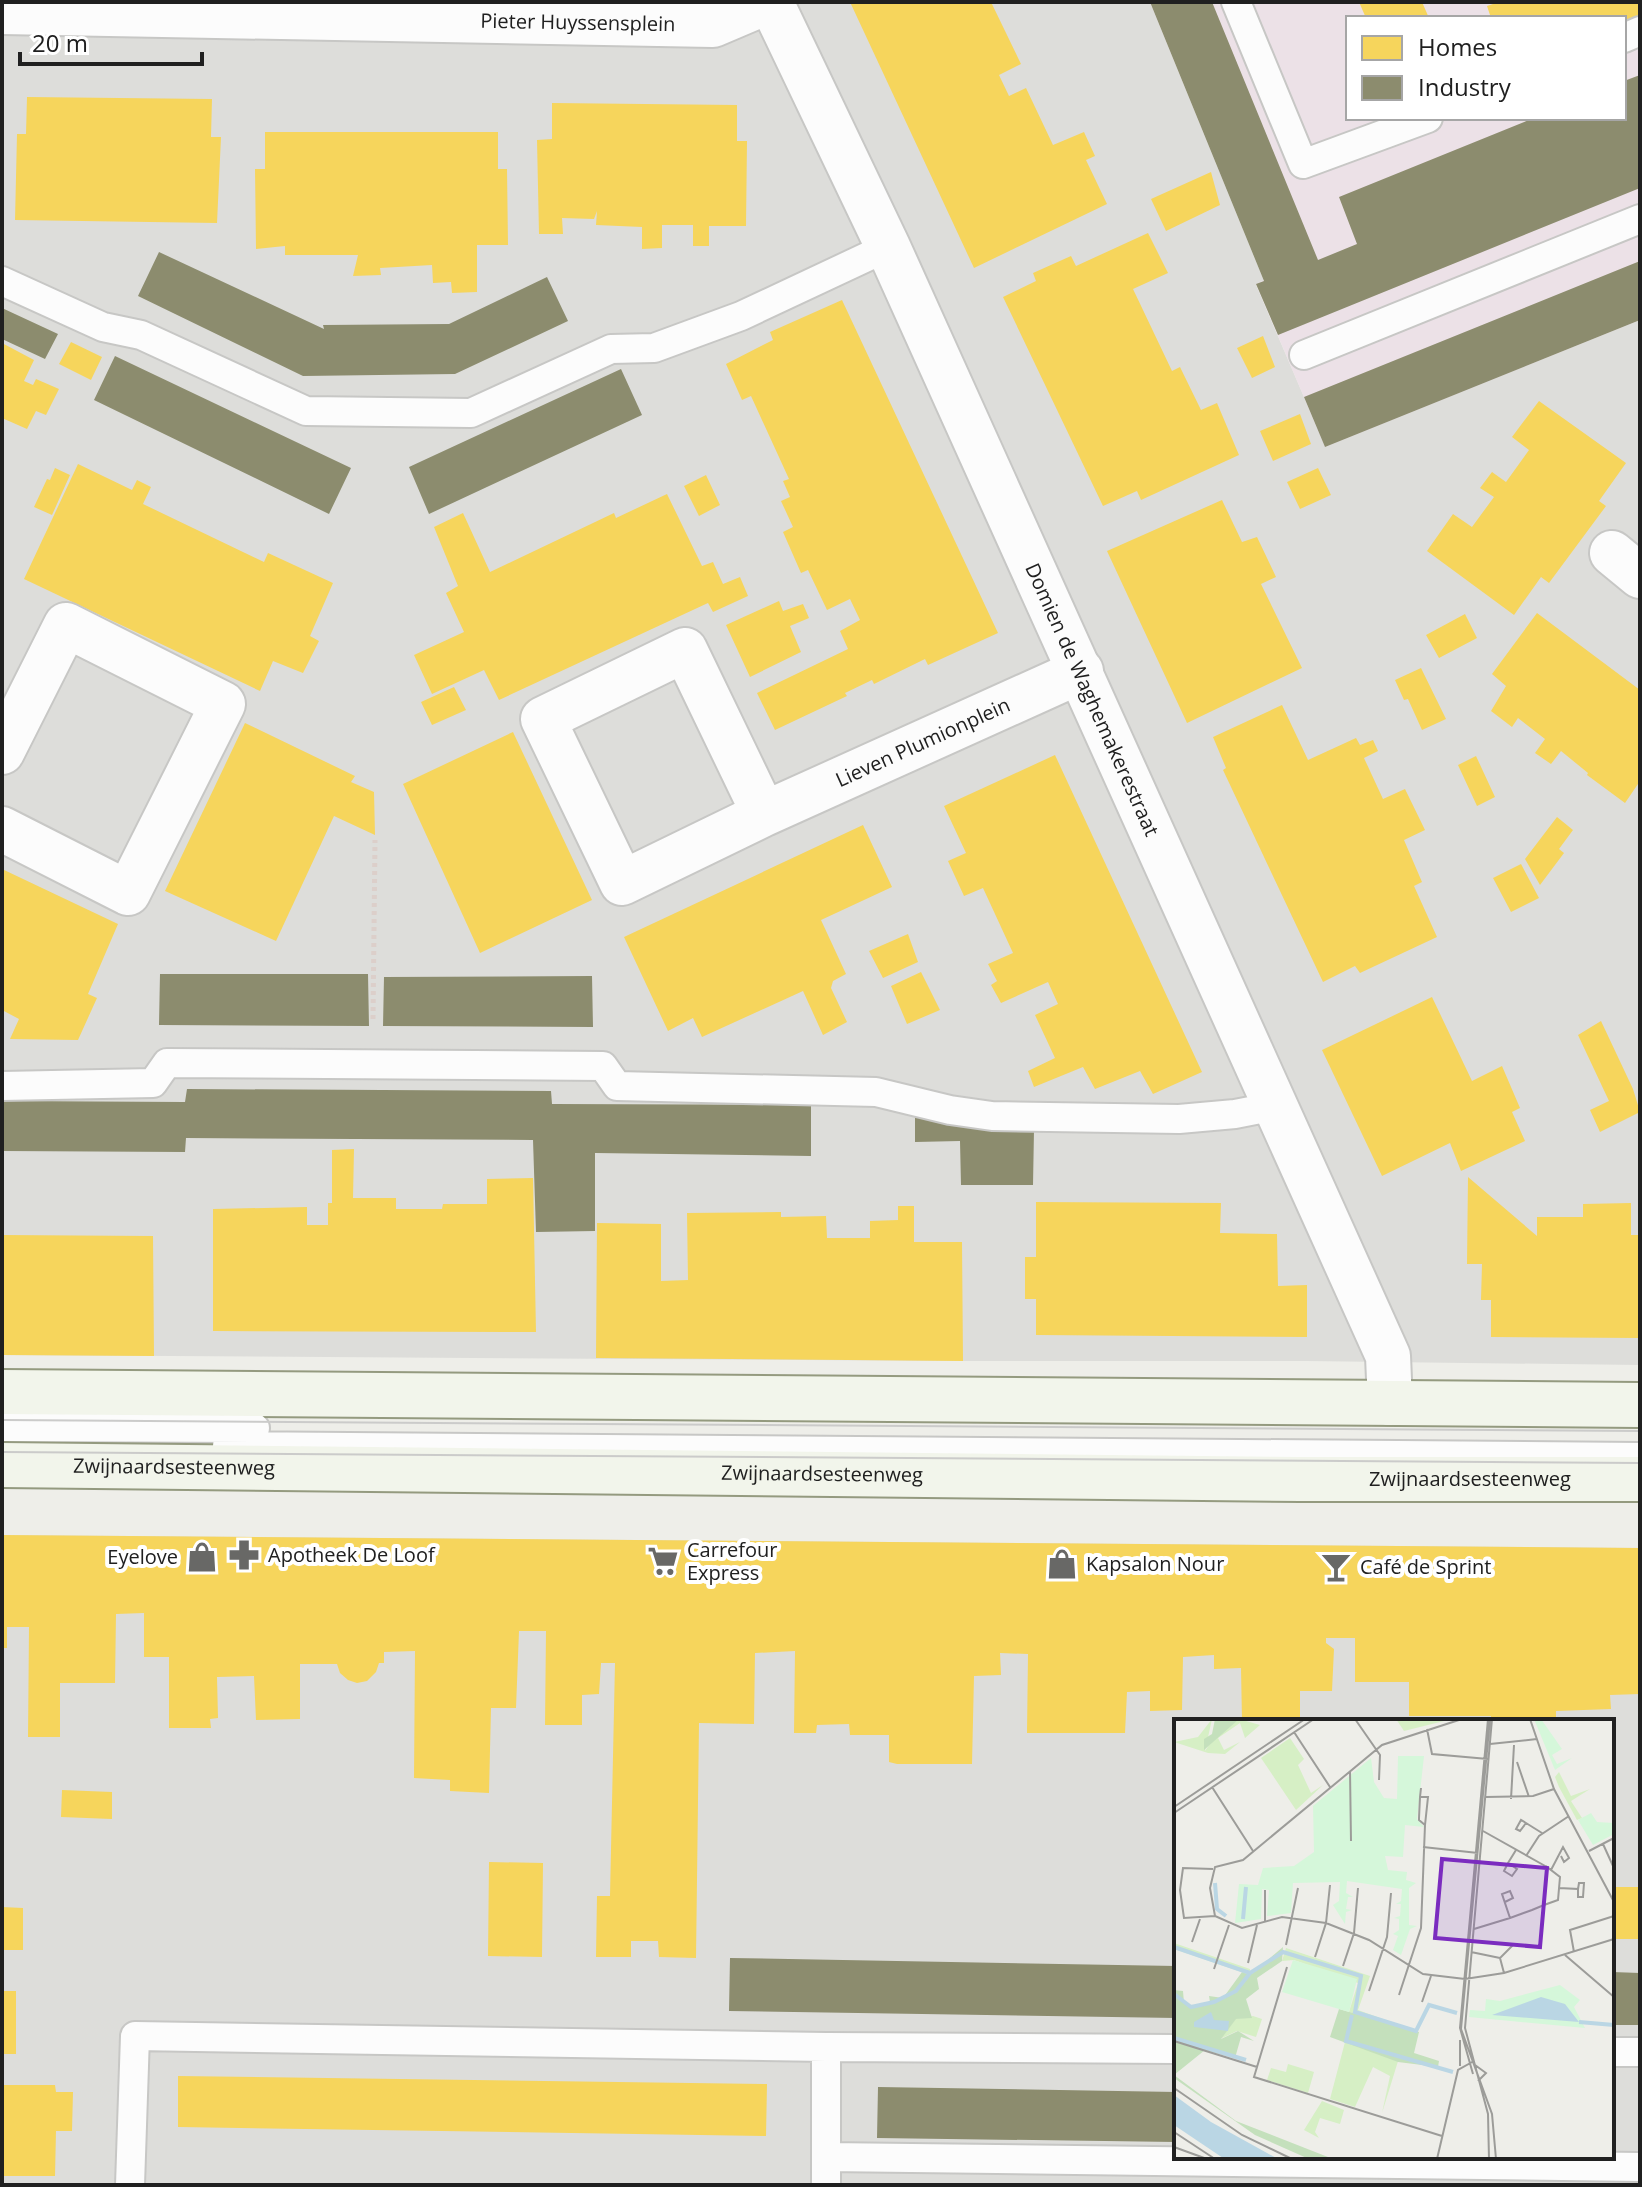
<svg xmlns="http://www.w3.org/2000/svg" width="1642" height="2187" font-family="'Open Sans',sans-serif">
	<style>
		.residential { fill: #ddddda; fill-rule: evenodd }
		.industrial { fill: #ece1e7; fill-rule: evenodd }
		.homes { fill: #f6d55c }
		.industry { fill: #8c8c6e }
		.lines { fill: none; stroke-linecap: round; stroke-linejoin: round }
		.lane-casing { stroke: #c7c7c5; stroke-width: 32 }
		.street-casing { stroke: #c7c7c5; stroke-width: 48 }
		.secondary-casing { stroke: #949a7f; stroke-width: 48 }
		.path { stroke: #dccfca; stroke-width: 5; stroke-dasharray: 4 4; stroke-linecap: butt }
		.lane { stroke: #fcfcfc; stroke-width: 28 }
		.street { stroke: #fcfcfc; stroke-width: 44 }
		.secondary { stroke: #f2f5eb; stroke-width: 44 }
		.tram { stroke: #cbcbca; stroke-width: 2 }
		.labels { text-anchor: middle; stroke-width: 8; stroke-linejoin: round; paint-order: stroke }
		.street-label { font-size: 20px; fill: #202020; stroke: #fff }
		.poi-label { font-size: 20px; fill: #202020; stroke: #fff; text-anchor: start }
		.inset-river { fill: none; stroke: #bad6e4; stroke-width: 4 }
		.inset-road { fill: none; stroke: #9c9c99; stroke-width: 2 }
		.view { fill: #7b2cbf; fill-opacity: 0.15; stroke: #7b2cbf; stroke-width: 4 }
		.inset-edge { fill: none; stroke: #202020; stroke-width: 4 }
	</style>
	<rect width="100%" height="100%" fill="#eeeee9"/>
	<!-- residential -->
	<path class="residential" d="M2 2H1150L1264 281 1256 285 1325 446 1640 320V1365L1307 1361H963L2 1355Z
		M2 1535 1640 1548V2185H2ZM1176 1721H1612V2157H1176Z"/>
	<!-- industrial -->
	<path class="industrial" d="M1150 2H1640V320L1325 447 1256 284 1264 280ZM1348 18H1624V118H1348Z"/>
	<!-- homes -->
	<path class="homes" d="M850 2H991L1021 64 999 75 1009 96 1026 88 1053 145 1084 132 1095 156 1086 160 1107 204 974 268Z
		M1359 2H1422L1429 18H1366Z
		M1499 2H1640V16L1624 21V18H1491L1487 6Z
		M27 97 212 99 211 137H221L217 223 15 220 17 134H26Z
		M552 103 737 105V141H747L746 226H709V246H693V225H662V248L642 249V227L596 225 597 211 594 219 562 218 563 234H539L537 140 552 139Z
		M265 132H498V169H507L508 245H477V292L452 293 451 282 433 283 432 265 380 268 381 275 353 276 358 255H285V246L256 249 255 169H265Z
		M1211 172 1220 205 1166 231 1151 199Z
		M1148 233 1168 273 1133 289 1172 371 1180 367 1201 410 1217 403 1239 455 1141 500 1137 491 1103 506 1003 297 1036 281 1033 273 1071 256 1076 266Z
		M842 300 998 633 928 665 925 659 874 684 872 680 845 693 847 696 775 730 757 693 848 649 840 631 860 620 850 599 827 610 808 570 801 573 783 532 793 527 781 501 790 497 783 481 789 479 751 396 742 400 726 364 773 340 770 332Z
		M1263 336 1275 367 1252 378 1237 348Z
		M71 342 102 357 91 380 59 364Z
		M2 343 34 360 24 381 33 385 36 379 59 389 46 415 36 411 27 429 2 418Z
		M1539 401 1626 463 1599 501 1606 506 1549 583 1541 577 1514 615 1427 551 1453 514 1472 527 1494 497 1480 488 1492 472 1506 482 1529 450 1512 437Z
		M1300 414 1311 444 1273 461 1260 431Z
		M78 464 132 490 137 480 151 487 143 504 264 562 268 553 333 583 310 636 319 641 303 673 273 661 260 691 24 579Z
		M55 468 70 475 52 515 34 507 47 479 50 480Z
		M1318 468 1331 495 1300 509 1287 482Z
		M706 475 720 505 699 516 684 486Z
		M667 494 702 566 713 562 723 584 740 577 748 596 713 612 708 603 499 700 484 670 432 694 414 655 464 632 446 593 458 586 434 527 463 513 490 572 614 513 616 518Z
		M1222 500 1242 542 1257 537 1276 577 1261 584 1302 668 1187 723 1107 551Z
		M779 601 783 611 803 604 809 618 790 626 801 652 750 677 726 625Z
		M1537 613 1640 690V781L1625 803 1587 775 1588 773 1561 751 1551 764 1535 753 1545 739 1518 718 1512 727 1491 711 1506 686 1492 674Z
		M1465 614 1477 638 1439 658 1426 635Z
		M1421 668 1446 719 1422 730 1408 699 1404 700 1395 680Z
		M454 687 466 710 432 725 421 702Z
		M1282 705 1308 760 1356 738 1360 745 1373 740 1378 751 1364 758 1383 799 1405 789 1425 830 1404 840 1422 882 1414 886 1437 937 1360 973 1355 966 1323 982 1223 770 1226 768 1213 737Z
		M245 723 355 776 351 782 374 792 375 835 334 816 276 941 165 891Z
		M513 732 592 900 480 953 403 784Z
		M1055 755 1202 1072 1153 1094 1140 1071 1095 1089 1083 1067 1034 1087 1028 1071 1055 1058 1035 1015 1058 1004 1048 982 1001 1003 991 985 997 981 988 964 1013 953 983 888 964 896 948 861 966 853 944 806Z
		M1476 756 1495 797 1477 806 1458 765Z
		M1557 817 1573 830 1559 849 1564 853 1540 885 1525 859Z
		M863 825 892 887 821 920 846 974 833 981 831 988 847 1022 823 1035 803 991 702 1037 693 1018 668 1031 624 937Z
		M1521 864 1539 898 1511 912 1493 878Z
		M2 869 118 924 88 994 97 998 78 1040 10 1039 19 1019 2 1010Z
		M908 934 918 962 883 978 869 951Z
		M921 972 940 1010 907 1024 891 986Z
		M1432 997 1472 1081 1502 1066 1520 1108 1512 1112 1525 1141 1461 1171 1450 1143 1382 1176 1322 1050Z
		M1601 1021 1633 1089 1640 1112 1600 1132 1590 1110 1609 1101 1578 1035Z
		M354 1149 353 1198H396V1209H442L443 1204H487V1179L533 1178 536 1332 213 1331V1209L307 1207V1225H328V1203H332V1150Z
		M1468 1177 1537 1236V1217H1583V1204L1631 1203V1235H1640V1338L1491 1337V1300H1481L1482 1264H1467Z
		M1036 1202 1221 1203 1220 1233 1277 1234 1278 1286 1307 1285V1337L1036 1335V1299H1025V1257H1036Z
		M898 1206H914V1242H962L963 1361 596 1358 597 1223 661 1224V1281L688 1280 687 1213 781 1212V1217L826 1216 827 1238H870V1221L898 1220Z
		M2 1235 153 1236 154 1356 2 1355Z
		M2 1535 1640 1548V1694L1610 1695 1611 1709 1556 1711V1721H1491V1716H1409V1682H1355V1638H1326V1643L1334 1649 1332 1691H1300V1721H1242L1241 1668 1214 1669V1655L1183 1657 1182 1710 1150 1711V1691L1127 1692 1125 1733H1027L1028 1654 1000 1653 1001 1675 974 1676 972 1764H897L889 1762V1735H850L849 1724 817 1725 816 1733H794L795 1651 755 1653 754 1724 699 1723 696 1958 659 1957 658 1941H631V1957H596L597 1896H610L615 1663H601L599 1694 582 1695V1725H545L546 1631H519L516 1708H491L489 1793 450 1791V1780L414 1778 415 1651 384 1652V1663H379L376 1672 367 1681 357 1683 348 1680 340 1673 337 1664H300V1719L256 1720 254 1676 217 1677 218 1718 210 1719 211 1728H169V1657H144V1613L116 1614 115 1683H60V1737H28L29 1627H7V1648H2Z
		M62 1790 112 1792V1819L61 1817Z
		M489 1862 543 1863 542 1957 488 1956Z
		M1612 1887H1640V1939H1612Z
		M2 1907 23 1908V1950H2Z
		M2 1991H16V2054H2Z
		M178 2076 767 2084 766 2136 178 2127Z
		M2 2085H55L56 2092H73L72 2131H56L55 2176H2Z"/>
	<!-- industry -->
	<path class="industry" d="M1150 2H1212L1318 260 1357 244 1339 197 1534 118H1624V81L1640 75V188L1278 335 1256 284 1264 281Z
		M159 252 324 329 323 325 449 324 547 277 568 321 455 374 303 376 138 296Z
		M1640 261V320L1325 447 1304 397Z
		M2 308 58 334 45 359 2 339Z
		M115 356 351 468 329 514 94 400Z
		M621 369 642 415 429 514 409 467Z
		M160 974H368L369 1026 159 1025Z
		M592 976 593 1027 383 1026 384 977Z
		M187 1089 551 1091 552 1104 811 1105V1156L595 1153V1231L536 1232 533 1140 186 1138 185 1152 2 1151V1101L185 1102Z
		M915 1114 988 1131 1034 1130 1033 1185H961L960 1141 915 1142Z
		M730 1958 1176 1966V2018L729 2011Z
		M1612 1972 1640 1973V2025H1612Z
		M878 2087 1176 2092V2142L877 2138Z"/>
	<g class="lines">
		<!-- lane casing -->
		<g class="lane-casing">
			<path id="lane" d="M1236 2 1303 164 1428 118
				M1624 38 1640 31
				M2 281 103 327 141 335 306 411 471 413 611 349 654 348 741 316 888 247
				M1304 355 1640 219
				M2 1086 153 1083 167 1063 603 1066 617 1086 876 1092 950 1110 992 1116 1179 1119 1235 1114 1276 1106
				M2 1427 255 1428
				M227 1446 1640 1457
				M826 2047V2157
				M1612 2052H1640
				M130 2185 135 2036 826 2047 1176 2049
				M826 2185V2157L1640 2167"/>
		</g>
		<!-- street casing -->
		<g class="street-casing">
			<g id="street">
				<path id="s1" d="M771 2 888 247 1388 1356 1390 1403"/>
				<path id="s2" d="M2 12 713 25 767 2"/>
				<path d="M1612 553 1640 576"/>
				<path d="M2 752 66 625 223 704 128 893 2 829"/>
				<path id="s3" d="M764 814 685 650 543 719 622 883 764 814 1081 671"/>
			</g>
		</g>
		<!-- secondary casing -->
		<g class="secondary-casing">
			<g id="secondary">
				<path d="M2 1392 1640 1405"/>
				<path id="s4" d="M2 1465 1301 1479H1640"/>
			</g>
		</g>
		<!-- path -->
		<path class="path" d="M373 1019 375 840"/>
		<!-- lane -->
		<use href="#lane" class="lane"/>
		<!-- street -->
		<use href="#street" class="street"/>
		<!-- secondary -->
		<use href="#secondary" class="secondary"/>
		<!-- tram -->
		<path class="tram" d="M2 1420 1640 1431
			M2 1452 1640 1463"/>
	</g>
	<!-- icons -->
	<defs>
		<g id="pharmacy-bare" transform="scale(2.4)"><path d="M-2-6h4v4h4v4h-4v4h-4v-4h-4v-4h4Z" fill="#686866" stroke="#fff" stroke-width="2.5" paint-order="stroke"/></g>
		<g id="shop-bare" transform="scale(2.4)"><path d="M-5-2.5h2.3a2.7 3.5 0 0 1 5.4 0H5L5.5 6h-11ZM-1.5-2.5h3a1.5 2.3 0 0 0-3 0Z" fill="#686866" stroke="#fff" stroke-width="2.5" paint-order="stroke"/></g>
		<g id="supermarket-bare" transform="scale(2.4)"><path d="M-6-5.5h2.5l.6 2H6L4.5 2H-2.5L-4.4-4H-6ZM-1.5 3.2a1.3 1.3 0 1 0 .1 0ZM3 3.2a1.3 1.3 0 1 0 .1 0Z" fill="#686866" stroke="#fff" stroke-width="2.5" paint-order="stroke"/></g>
		<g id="bar-bare" transform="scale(2.4)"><path d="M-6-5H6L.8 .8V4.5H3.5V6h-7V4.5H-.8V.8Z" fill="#686866" stroke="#fff" stroke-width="2.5" paint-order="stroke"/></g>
	</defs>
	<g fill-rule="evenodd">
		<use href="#pharmacy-bare" x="244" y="1555"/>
		<use href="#shop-bare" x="202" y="1557"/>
		<use href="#supermarket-bare" x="663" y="1561"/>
		<use href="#shop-bare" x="1062" y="1564"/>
		<use href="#bar-bare" x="1336" y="1567"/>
	</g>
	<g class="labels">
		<!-- street labels -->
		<g class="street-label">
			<text dy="7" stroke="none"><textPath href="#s2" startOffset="576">Pieter Huyssensplein</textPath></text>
			<text dy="7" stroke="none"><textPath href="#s1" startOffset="768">Domien de Waghemakerestraat</textPath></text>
			<text dy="7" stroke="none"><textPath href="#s3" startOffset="854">Lieven Plumionplein</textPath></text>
			<text dy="7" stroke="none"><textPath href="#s4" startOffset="172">Zwijnaardsesteenweg</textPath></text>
			<text dy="7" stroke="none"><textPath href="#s4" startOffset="820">Zwijnaardsesteenweg</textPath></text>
			<text dy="7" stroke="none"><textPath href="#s4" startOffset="1468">Zwijnaardsesteenweg</textPath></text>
		</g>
		<!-- poi labels -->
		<g class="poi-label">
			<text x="687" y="1557">Carrefour<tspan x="687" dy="23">Express</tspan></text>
			<text x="268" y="1562">Apotheek De Loof</text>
			<text x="178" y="1564" text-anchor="end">Eyelove</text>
			<text x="1086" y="1571">Kapsalon Nour</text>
			<text x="1360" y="1574">Café de Sprint</text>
		</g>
	</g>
	<!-- overview -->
	<g transform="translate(1174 1719)">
		<rect width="440" height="440" fill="#eeeee9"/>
		<path d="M38 0 31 32 41 17 65 0 86 6 71 19 66 4 44 19 50 31 66 23 51 35 34 34 0 23 24 18ZM222 0H274V1L230 12ZM116 19 130 40 124 46 137 74 149 66 122 91 87 39ZM385 53 397 77 416 70 397 82 408 99 403 101 385 68 381 58ZM0 224 76 250V256L0 230ZM112 229 196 257 184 291 242 312 175 293 184 264 120 241 108 242ZM79 297 88 300 82 318 63 312 46 320 61 300ZM171 323 225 339 208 394 216 357 199 348 181 388 156 380ZM114 345 140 353 134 374 93 361 97 349 112 353ZM148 382 170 391 166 405 146 399 141 413 145 419 130 411Z" fill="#d6efc5"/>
		<path d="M41 0H65L30 31V20L38 15ZM109 228 108 242 83 259 85 270 72 280 78 299 62 300 47 320 64 312 80 322 67 318 61 339 31 331 0 356 62 402 159 440H135L81 416 0 359V271L9 272 10 284 17 287 36 283 35 277 49 279 68 253 76 256ZM165 290 245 313 240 334 265 342 264 348 224 343 156 318Z" fill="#c4e0bc"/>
		<path d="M360 0H367L388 30 378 36 383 45 398 39 381 51ZM224 37H250L243 100 250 108 231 106 229 138 211 137 214 151 233 153 232 161 242 164 235 169V206L243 207 236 210 227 236 219 231 224 217 219 215 225 211V200L220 199 226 197 227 185H222L227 182 228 170 173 162 172 174 179 178H174L172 190 178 191 172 193 171 205 159 186 165 182 166 163 119 164 117 194 93 197 95 171 88 170 87 200 61 204 65 165 84 166 89 149 120 147 140 133 139 87 197 39 200 63 210 79 223 80ZM417 94 423 103 440 104V115L419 126 404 101ZM119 241 183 260 175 293 108 273ZM386 266 406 281 400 288 411 309 295 298 296 291 311 292 312 280 326 282Z" fill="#d5f7da"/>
		<path d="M367 278 391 285 405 303 318 296ZM37 293 40 301 55 302 54 312 20 308V303ZM0 376 37 403 104 440 49 439 0 406Z" fill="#bad6e4"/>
		<path class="inset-river" d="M41 164 43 190 52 197M69 200 72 168M0 228 76 254 109 233 187 257 181 293 242 312 255 286 283 294M0 275 17 288 40 283 62 272 76 254M178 296 172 322 279 353M405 303 440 306M0 319 72 341"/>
		<path class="inset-road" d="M181 0 206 36 205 61M288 0 208 26 69 141 41 148 36 169 41 197 68 209 108 198 152 204 195 221 249 255 291 260 330 254 440 220M316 0 287 310 318 395 322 440M356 0 380 70 440 183M253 10 258 35 314 40M120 13 156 68M316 25 363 20M343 43 355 78M176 52 177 122M38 68 79 132M246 78H254L251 106 245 101V99L246 78 247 69M312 78 359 77 380 70M337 80 340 26M0 88 131 0M0 94 140 0M352 104 347 101 342 110 346 112 352 104 368 114M309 112 373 148M429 125 439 147M249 128 304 134M415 132 440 119M352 137 365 117 395 97M334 144 343 150 338 157 330 152 334 144 342 131M39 150 9 149 6 171 10 199 41 197M377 151 389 128 395 139 390 143 387 137M385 169 404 170V178H409L410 164H405L404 170M91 171V203M331 183 339 179 336 172 328 175 336 199M300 210 336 199 358 191 370 186 384 181 386 158 373 148 370 186M18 223 26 200M112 226 124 169M297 233 326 239M400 233 396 211 440 197M391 236 440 278M141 238 152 204 156 166M74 244 83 206M169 247 180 214 184 169M113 248 80 358 268 417M40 250 55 206M330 254 326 239 340 225M195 272 213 218 217 174M225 276 247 209 251 106M248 283 257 257M0 322 83 348M301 346 312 354 304 362M286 347V321M299 355 286 309 314 0M0 369 68 416 118 440M0 413 41 440M0 428 33 440M263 440 284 351 300 342M315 440 314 395 291 309 318 0"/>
		<path class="view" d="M268 140 373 149 366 228 261 219Z"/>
		<rect width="440" height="440" class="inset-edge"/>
	</g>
	<!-- border -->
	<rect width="1642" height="2187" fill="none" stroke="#202020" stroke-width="8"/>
	<!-- legend -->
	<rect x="1346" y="16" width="280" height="104" fill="#ffffff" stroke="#a6a6a6" stroke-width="2"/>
	<rect x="1362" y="36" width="40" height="24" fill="#f6d55c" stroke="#a6a6a6" stroke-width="2"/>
	<text x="1418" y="56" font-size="24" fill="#202020">Homes</text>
	<rect x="1362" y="76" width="40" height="24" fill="#8c8c6e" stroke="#a6a6a6" stroke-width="2"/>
	<text x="1418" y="96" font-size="24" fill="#202020">Industry</text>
	<!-- scale -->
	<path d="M20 52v12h182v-12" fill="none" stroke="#202020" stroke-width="4"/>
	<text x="32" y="52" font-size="24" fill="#202020" stroke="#ffffff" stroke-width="6" paint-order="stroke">20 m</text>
</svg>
